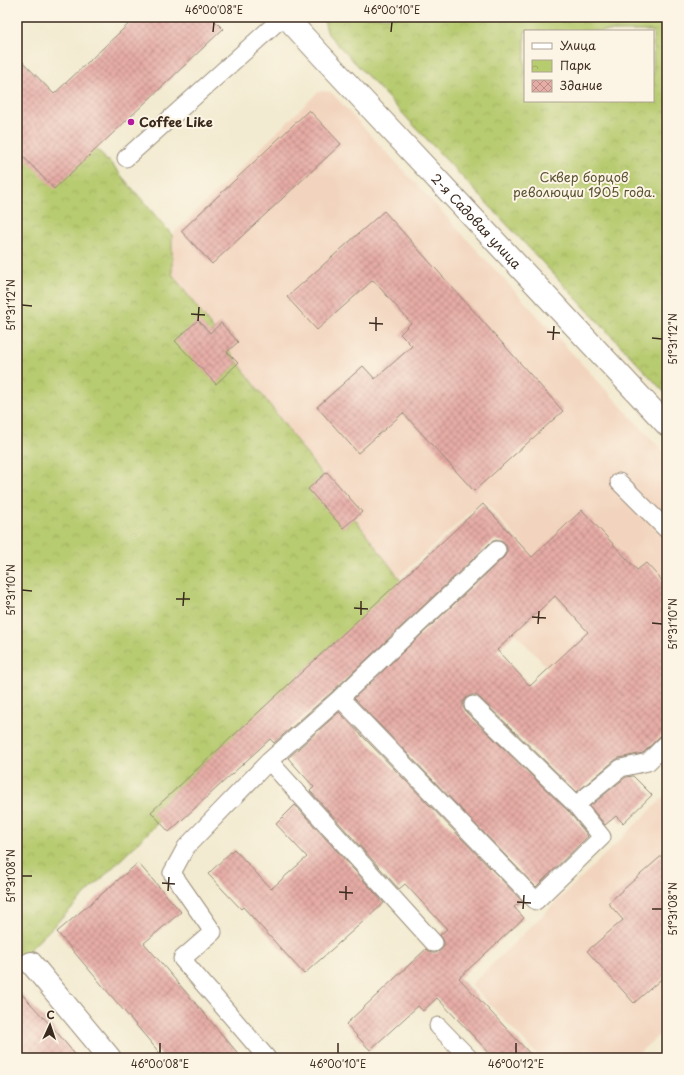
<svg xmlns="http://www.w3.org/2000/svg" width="684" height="1075" font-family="'Playpen Sans',sans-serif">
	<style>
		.built { fill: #f2d4be }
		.park { fill: url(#park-crowns); stroke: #797a46; fill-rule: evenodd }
		.building { fill: url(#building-cross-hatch); fill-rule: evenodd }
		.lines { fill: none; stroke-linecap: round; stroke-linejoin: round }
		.lane-casing { stroke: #978a78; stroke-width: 19 }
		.street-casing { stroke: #978a78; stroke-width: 24 }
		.lane { stroke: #fff; stroke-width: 17 }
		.street { stroke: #fff; stroke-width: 22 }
		.ticks { fill: none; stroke: #3b2a1e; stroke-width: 1.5 }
		.poi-dot { fill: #b5179e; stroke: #fcf5e5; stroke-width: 1.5 }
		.labels { text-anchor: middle; stroke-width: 4; stroke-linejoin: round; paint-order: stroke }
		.poi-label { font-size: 13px; font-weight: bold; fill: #3b2a1e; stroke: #fcf5e5; text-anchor: start }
		.park-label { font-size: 13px; fill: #5a5232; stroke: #fcf5e5 }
		.street-label { font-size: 13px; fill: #3b2a1e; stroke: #fcf5e5 }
		.neatline { fill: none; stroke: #3b2a1e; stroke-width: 1.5 }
		.ticks-label { font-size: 10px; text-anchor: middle; fill: #3b2a1e }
	</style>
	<defs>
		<pattern id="park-crowns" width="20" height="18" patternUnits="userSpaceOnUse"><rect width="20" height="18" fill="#b7cb6f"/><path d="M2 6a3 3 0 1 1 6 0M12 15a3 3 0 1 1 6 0" fill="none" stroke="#9eae60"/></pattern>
		<pattern id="building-cross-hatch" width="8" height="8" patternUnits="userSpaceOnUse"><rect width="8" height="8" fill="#e6aca6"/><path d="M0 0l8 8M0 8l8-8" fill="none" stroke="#bc8c87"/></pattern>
	</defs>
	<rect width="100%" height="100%" fill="#fcf5e5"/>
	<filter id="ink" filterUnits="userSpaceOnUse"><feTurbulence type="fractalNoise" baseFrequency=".025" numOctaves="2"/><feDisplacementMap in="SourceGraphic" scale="8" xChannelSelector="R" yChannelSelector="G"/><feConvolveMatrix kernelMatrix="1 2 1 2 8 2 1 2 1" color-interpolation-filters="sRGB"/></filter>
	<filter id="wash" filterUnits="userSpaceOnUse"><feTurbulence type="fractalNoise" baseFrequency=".012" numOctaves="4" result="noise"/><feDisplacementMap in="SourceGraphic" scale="16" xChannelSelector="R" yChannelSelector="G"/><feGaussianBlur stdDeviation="0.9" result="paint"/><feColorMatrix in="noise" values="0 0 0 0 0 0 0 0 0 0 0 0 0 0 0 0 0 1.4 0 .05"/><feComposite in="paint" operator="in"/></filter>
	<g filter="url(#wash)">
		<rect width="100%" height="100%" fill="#f3ebd1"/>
		<!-- built -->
		<path class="built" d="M324 91 331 92 667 456V736L638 763 513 631 493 581 528 551 484 500 391 584 172 326V235L318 92Z
			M667 794V1028L633 1058H540L471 985Z"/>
		<!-- park -->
		<path class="park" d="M326 17H667V395L328 34 324 21ZM525 31H653V101H525Z
			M17 78 103 155 106 161 108 160 172 235V274L402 582 17 962Z"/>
		<g id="blocks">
			<!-- building -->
			<path class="building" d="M136 17H211L223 29 54 189 17 150V56L54 94Z
				M309 110 341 144 212 264 181 231Z
				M384 211 563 411 474 491 403 413 358 453 317 407 363 366 375 379 412 346 400 334 411 323 373 280 317 330 287 297Z
				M198 320 210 333 221 323 238 342 227 352 238 363 216 384 175 341Z
				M327 472 362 512 343 528 308 489Z
				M483 504 532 557 582 510 637 570 646 563 667 586V731L660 736 643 753 619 758 615 760 577 792 480 698 476 695H471L466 698 463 702V707L466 712 569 812 588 836 536 887 354 698 504 557 507 552V547L505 543 500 541 495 540 490 543 333 691 274 743 270 739 169 832 151 812ZM555 596 588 632 530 686 497 650Z
				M339 712 522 901 514 907 524 918 459 978 534 1058H494L437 998 423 1011 418 1006 370 1050 346 1024 426 949 431 953H436L441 950 444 946V941L440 935 447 929 405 884 399 889 310 791 314 787 288 758Z
				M633 776 652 795 623 823 616 816 605 825 590 806 626 777Z
				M295 805 384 903 304 974 243 907 241 909 208 874 234 849 271 889 307 857 276 824Z
				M667 851V974L634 1003 587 951 623 920 608 903Z
				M138 863 181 912 144 943 242 1058H164L57 932Z
				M17 989 54 1029 78 1058H17Z"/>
		</g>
	</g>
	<g filter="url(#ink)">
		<use href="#blocks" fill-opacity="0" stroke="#978a78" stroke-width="1"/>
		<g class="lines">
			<!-- lane casing -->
			<g class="lane-casing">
				<path id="lane" d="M126 158 283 17
					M619 482 667 530
					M340 698 536 901 602 837 576 805 621 768 648 762 667 743
					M473 705 576 805
					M269 761 434 943
					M438 1026 469 1058
					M267 1058 182 959 213 932 172 873 186 847 269 761 340 698 497 550"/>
			</g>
			<!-- street casing -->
			<g class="street-casing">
				<g id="street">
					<path id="s1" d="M286 17 320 54 667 425"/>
					<path d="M31 963 110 1058"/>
				</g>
			</g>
			<!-- lane -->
			<use href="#lane" class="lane"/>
			<!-- street -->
			<use href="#street" class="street"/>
		</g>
	</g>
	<!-- ticks -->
	<path class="ticks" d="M213 32 214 22M391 32 392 22M22 305 32 306M191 314 205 315M198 321 199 307M369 323 383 324M376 331V317M547 332 560 333M652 338 662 339M553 340 554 326M22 590 32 591M176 599H190M183 606 184 592M354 608 368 609M361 615V601M532 617 546 618M652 623 662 624M538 624 539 611M22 876H32M162 883 175 884M168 891 169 877M339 892 353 893M346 900V886M517 902 531 903M523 909 524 895M652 909H662M160 1053V1043M338 1053V1043M516 1053V1043"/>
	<!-- markers -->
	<circle class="poi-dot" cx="131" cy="122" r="4"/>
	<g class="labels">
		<!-- poi labels -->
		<g class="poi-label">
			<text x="139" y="127">Coffee Like</text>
		</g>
		<!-- park labels -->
		<g class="park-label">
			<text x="584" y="182">Сквер борцов<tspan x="584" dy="15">революции 1905 года.</tspan></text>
		</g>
		<!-- street labels -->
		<g class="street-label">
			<text dy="5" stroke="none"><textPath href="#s1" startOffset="279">2-я Садовая улица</textPath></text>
		</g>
	</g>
	<!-- margin -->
	<rect width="684" height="1075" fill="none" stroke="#fcf5e5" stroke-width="44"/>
	<!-- legend -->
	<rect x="524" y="30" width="130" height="72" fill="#fcf5e5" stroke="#afa495"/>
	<rect x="532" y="43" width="20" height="6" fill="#ffffff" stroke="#afa495"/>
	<text x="560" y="50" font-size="12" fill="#3b2a1e">Улица</text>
	<rect x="532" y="60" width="20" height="12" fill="url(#park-crowns)" stroke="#afa495"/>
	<text x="560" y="70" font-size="12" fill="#3b2a1e">Парк</text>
	<rect x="532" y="80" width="20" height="12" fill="url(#building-cross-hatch)" stroke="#afa495"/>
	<text x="560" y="90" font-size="12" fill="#3b2a1e">Здание</text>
	<!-- north arrow -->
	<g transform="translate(50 1025) rotate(3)" stroke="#fcf5e5" stroke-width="3" paint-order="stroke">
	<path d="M0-3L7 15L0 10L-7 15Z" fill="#3b2a1e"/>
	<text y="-6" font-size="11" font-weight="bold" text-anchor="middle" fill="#3b2a1e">С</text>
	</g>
	<rect x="22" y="22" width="640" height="1031" class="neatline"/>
	<g class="ticks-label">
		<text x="214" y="14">46°00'08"E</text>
		<text x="392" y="14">46°00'10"E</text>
		<text transform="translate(11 305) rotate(-90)" y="4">51°31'12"N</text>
		<text transform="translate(673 339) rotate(-90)" y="4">51°31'12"N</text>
		<text transform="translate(11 590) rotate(-90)" y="4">51°31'10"N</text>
		<text transform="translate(673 624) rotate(-90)" y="4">51°31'10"N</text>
		<text transform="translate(11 876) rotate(-90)" y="4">51°31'08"N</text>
		<text transform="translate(673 909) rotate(-90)" y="4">51°31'08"N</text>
		<text x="160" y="1068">46°00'08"E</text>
		<text x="338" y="1068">46°00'10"E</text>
		<text x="516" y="1068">46°00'12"E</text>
	</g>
</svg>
